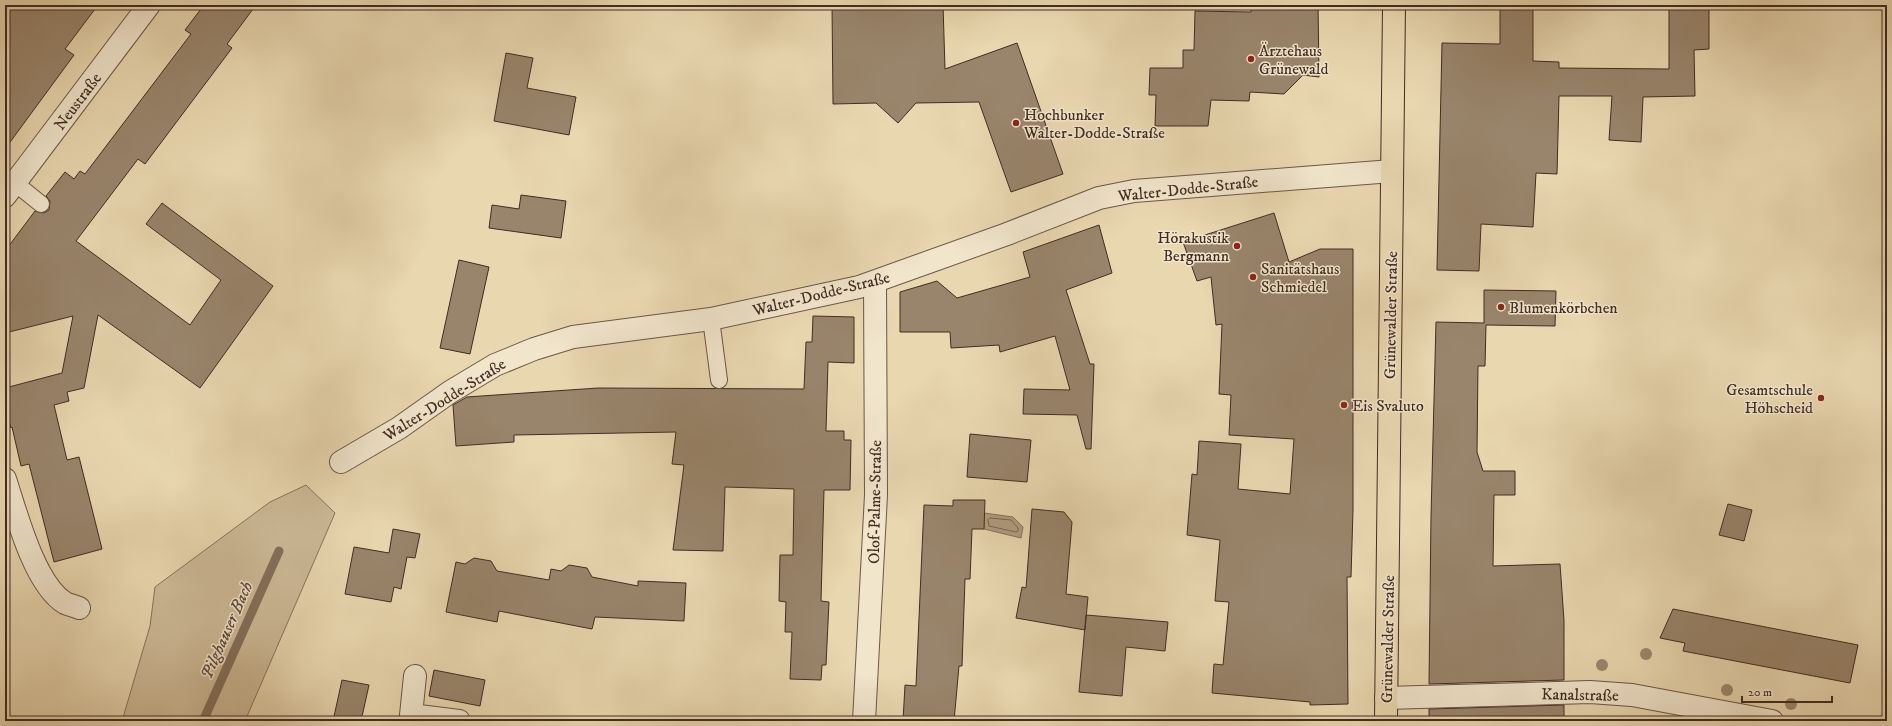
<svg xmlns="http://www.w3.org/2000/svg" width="1892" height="726" font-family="'IM FELL DW Pica',serif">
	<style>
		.green { fill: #cdba98; stroke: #88735d }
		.water { fill: #b09d80; stroke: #84705a }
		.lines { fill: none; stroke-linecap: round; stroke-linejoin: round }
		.shore { stroke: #796451; stroke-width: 1 }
		.stream { stroke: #84705a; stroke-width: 9 }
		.building { fill: #99856c; stroke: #422c22 }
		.lane-casing { stroke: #6c5746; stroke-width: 18 }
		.street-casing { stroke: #6c5746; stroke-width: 24 }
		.primary-casing { stroke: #422c22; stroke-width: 24 }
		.lane { stroke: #f1e5cc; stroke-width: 16 }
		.street { stroke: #f1e5cc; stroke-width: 22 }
		.primary { stroke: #e9d7b0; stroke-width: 22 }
		.tree { fill: #9d886f }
		.poi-dot { fill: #8f2418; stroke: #f1e5cc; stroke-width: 1.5 }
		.labels { text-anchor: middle; stroke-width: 3; stroke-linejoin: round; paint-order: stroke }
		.poi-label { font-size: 16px; fill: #422c22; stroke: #f1e5cc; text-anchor: start }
		.street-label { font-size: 16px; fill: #422c22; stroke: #f1e5cc }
		.water-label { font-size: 17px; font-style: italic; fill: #5e483a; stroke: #f1e5cc }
	</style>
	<rect width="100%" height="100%" fill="#e9d7b0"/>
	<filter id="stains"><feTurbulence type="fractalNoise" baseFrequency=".005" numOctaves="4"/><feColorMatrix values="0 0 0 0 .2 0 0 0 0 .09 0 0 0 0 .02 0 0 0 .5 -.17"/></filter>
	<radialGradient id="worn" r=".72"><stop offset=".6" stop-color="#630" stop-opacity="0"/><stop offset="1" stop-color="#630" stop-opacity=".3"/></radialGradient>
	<!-- green -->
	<path class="green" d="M306 485 335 513 245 721H122L150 626 155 587 270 502Z"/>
	<!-- water -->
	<path class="water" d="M984 513 1013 517 1023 527 1021 538 984 529Z"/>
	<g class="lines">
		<!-- shore -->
		<path class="shore" d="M990 518 1011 520 1018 528V531L1016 532 989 526 988 520Z"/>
		<!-- stream -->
		<path class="stream" d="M203 721 279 551"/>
	</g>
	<!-- building -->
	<path class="building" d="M5 5H98L65 49 74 55 5 149Z
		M204 5H256L227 44 232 48 145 164 138 159 76 241 190 325 221 280 146 224 162 203 273 286 200 388 98 315 84 388 67 392 69 401 54 405 67 460 79 457 102 549 54 562 29 464 21 466 12 427 11 428 5 406V388L62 373 73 316 5 333V251L35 211 44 213 49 210 50 201 46 196 65 172 74 179 80 171 85 174 191 34 185 30Z
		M832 5H943L945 69 1017 43 1063 174 1011 192 979 102 916 103 898 123 876 103 833 104Z
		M1251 5H1318L1319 77 1303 75 1284 94 1250 92 1249 101 1211 100 1208 126H1155L1156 95H1149L1150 68H1183V50H1194L1195 11 1251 12Z
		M1500 5H1533V61L1559 62V68L1669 69V5H1709V49L1694 50 1695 96 1643 97 1641 142 1609 140 1612 96H1559L1557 174 1536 173 1533 227 1481 224 1479 271 1437 270 1442 43 1500 44Z
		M506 53 533 58 527 88 576 97 569 135 494 121Z
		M521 195 566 201 561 238 489 228 492 205 519 209Z
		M1274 213 1289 262 1320 249H1353V510L1351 577H1347L1348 704 1310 705V702L1212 693 1214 664 1223 665 1229 602 1215 601 1220 540 1187 535 1192 474 1197 475 1199 441 1241 444 1238 489 1290 494 1294 439 1229 435 1231 395 1219 394 1222 324 1216 325 1211 277 1197 281 1183 242Z
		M1099 225 1112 273 1066 290 1090 364H1094L1091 449H1086L1077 415 1023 414 1024 389 1070 390 1055 336 1000 352 999 345 951 348 950 332H900V292L937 281 957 298 1030 277 1023 252Z
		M459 260 489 267 470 354 440 348Z
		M1484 290 1556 291 1555 326 1486 325 1485 366H1478L1477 452 1483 471H1515V495H1494L1493 566 1560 564 1564 621V680L1429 684 1431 517 1436 322 1484 323Z
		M813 316 854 317V363L828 362 826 431H844V440H851L850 490H824L821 601 829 602 826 665H822L821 680 790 679 792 632H785L786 602 779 601 780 555H793L794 489 725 487 723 551 673 550 684 465 672 464 676 432 514 435V442L456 446 453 405 467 397 598 388 804 389 806 342H812Z
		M970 434 1031 440 1027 482 967 477Z
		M953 500H985L984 529H972L970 579H965L962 666H959L954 721H903L905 685 916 686 924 505 953 506Z
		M1728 504 1752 510 1744 541 1719 535Z
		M1032 509 1064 512 1072 522 1066 594 1088 597 1085 630 1016 618 1022 587 1026 588Z
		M393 529 420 534 415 558 407 557 401 589 394 587 391 602 345 594 354 547 389 553Z
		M474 558 491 561 497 571 549 580 551 569 561 571 569 565 587 568 592 577 638 586V581L686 583 684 621 595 617 592 629 499 611 497 622 446 612 456 562 465 564Z
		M1673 609 1858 645 1850 683 1683 651 1685 643 1660 638Z
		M1086 615 1168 622 1165 651 1126 647 1122 696 1079 692Z
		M434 670 485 680 480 706 429 696Z
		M342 680 369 685 361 721H333Z
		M1564 705V721H1429V709Z"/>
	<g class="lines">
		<!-- lane casing -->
		<g class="lane-casing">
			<path id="lane" d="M15 183 41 204
				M711 319 719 380"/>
		</g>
		<!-- street casing -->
		<g class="street-casing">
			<path id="street" d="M5 196 149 5
				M341 462 399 428 450 392 495 365 534 349 573 337 711 319 859 287 1007 234 1099 198 1134 191 1392 171
				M5 479C16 512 34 584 65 603 69 605 75 606 79 608
				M415 676 411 715 459 721
				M1386 698 1590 692 1632 695 1772 721
				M864 721 876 495 875 283"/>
		</g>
		<!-- primary casing -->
		<g class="primary-casing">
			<path id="primary" d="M1386 721 1394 5"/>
		</g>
		<!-- lane -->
		<use href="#lane" class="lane"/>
		<!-- street -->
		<use href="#street" class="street"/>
		<!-- primary -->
		<use href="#primary" class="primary"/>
	</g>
	<!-- trees -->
	<g class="tree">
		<circle cx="1646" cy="654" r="6"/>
		<circle cx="1602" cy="665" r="6"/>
		<circle cx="1727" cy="690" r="6"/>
		<circle cx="1791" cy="704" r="6"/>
	</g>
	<!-- markers -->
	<g class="poi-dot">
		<circle cx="1251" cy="59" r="4"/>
		<circle cx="1016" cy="123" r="4"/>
		<circle cx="1237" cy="246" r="4"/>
		<circle cx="1253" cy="277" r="4"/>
		<circle cx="1501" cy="307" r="4"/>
		<circle cx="1821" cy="398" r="4"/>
		<circle cx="1344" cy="405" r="4"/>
	</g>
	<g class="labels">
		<!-- poi labels -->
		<g class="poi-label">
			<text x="1259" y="56">Ärztehaus<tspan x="1259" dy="18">Grünewald</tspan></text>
			<text x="1024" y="120">Hochbunker<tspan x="1024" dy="18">Walter-Dodde-Straße</tspan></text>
			<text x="1229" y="243" text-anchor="end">Hörakustik<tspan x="1229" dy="18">Bergmann</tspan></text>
			<text x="1261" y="274">Sanitätshaus<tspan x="1261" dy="18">Schmiedel</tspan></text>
			<text x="1509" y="313">Blumenkörbchen</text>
			<text x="1813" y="395" text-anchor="end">Gesamtschule<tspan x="1813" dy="18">Höhscheid</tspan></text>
			<text x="1352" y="411">Eis Svaluto</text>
		</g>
		<!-- street labels -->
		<g class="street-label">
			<text transform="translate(77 101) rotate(-53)" y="6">Neustraße</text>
			<text transform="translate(1188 188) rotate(-6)" y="6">Walter-Dodde-Straße</text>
			<text transform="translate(821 293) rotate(-14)" y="6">Walter-Dodde-Straße</text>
			<text transform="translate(1390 315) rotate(-89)" y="6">Grünewalder Straße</text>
			<text transform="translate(444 399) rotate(-32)" y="6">Walter-Dodde-Straße</text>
			<text transform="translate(874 502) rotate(-89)" y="6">Olof-Palme-Straße</text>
			<text transform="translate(1387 639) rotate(-89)" y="6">Grünewalder Straße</text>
			<text transform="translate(1580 694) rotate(1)" y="6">Kanalstraße</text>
		</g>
		<!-- water labels -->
		<g class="water-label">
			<text transform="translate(226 630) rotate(-66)" y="6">Pilghauser Bach</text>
		</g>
	</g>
	<!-- margin -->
	<rect width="1892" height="726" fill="none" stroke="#e9d7b0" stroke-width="20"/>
	<rect x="6" y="6" width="1880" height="714" fill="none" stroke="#422c22" stroke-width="2"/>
	<rect x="10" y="10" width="1872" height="706" fill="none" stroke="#422c22"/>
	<!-- scale -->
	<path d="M1742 696v6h90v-6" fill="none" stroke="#422c22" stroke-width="2"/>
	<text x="1748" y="696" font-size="12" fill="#422c22" stroke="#f1e5cc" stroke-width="3" paint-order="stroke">20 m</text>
	<rect width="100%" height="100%" filter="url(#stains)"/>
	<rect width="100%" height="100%" fill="url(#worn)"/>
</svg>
